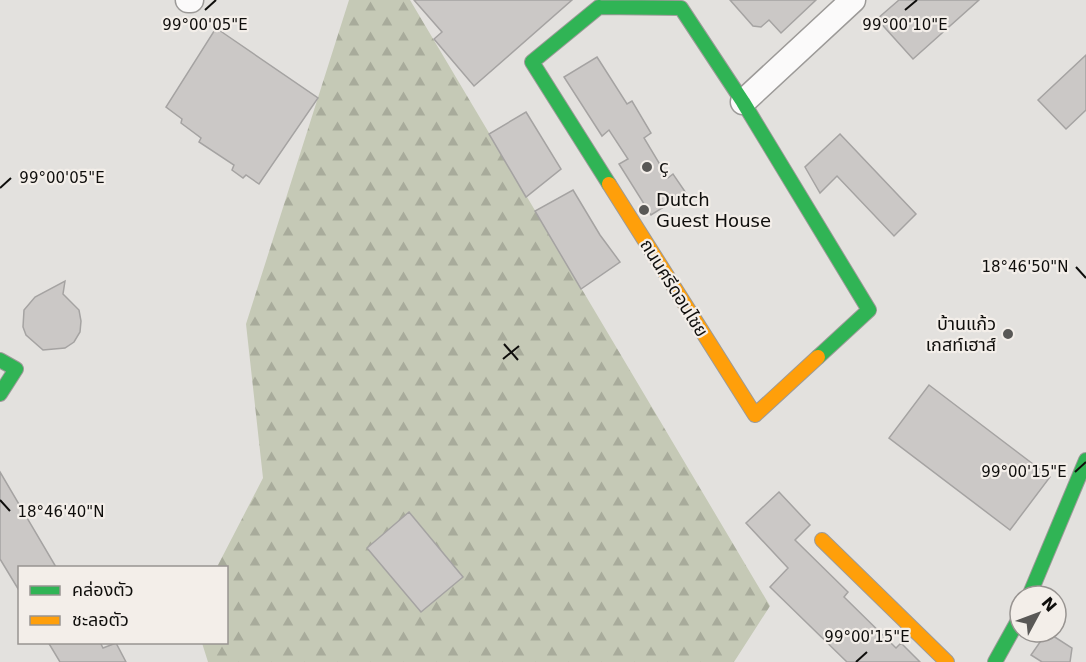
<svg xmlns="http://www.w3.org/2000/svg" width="1086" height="662" font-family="'DejaVu Sans','Noto Sans Thai',sans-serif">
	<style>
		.forest { fill: url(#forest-firs) }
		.building { fill: #cbc8c6; stroke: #a5a3a2; stroke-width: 1.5 }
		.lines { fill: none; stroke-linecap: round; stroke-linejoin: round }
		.street-casing { stroke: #9c9a98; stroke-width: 27 }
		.fast-casing { stroke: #9c9a98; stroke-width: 16 }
		.slow-casing { stroke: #9c9a98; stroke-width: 16 }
		.street { stroke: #fbfafa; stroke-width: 24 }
		.fast { stroke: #30b455; stroke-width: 14 }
		.slow { stroke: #ff9f0a; stroke-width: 14 }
		.ticks { fill: none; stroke: #0f0e0c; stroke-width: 2 }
		.poi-dot { fill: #595856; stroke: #f3eee9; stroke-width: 2 }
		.labels { text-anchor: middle; stroke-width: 4.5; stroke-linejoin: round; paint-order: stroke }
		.poi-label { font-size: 18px; fill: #0f0e0c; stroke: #f3eee9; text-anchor: start }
		.street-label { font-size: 18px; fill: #0f0e0c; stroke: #f3eee9 }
		.ticks-label { font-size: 15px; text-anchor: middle; fill: #0f0e0c; stroke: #f3eee9; stroke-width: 4.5; stroke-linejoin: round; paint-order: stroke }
	</style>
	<defs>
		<pattern id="forest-firs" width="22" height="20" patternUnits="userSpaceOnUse" patternTransform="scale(1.5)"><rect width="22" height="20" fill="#c5c9b6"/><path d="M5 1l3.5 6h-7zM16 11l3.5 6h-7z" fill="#a8ab9b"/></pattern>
	</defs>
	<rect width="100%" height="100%" fill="#e3e1de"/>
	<!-- forest -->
	<path class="forest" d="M349 0H410L770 606 734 662H208L202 643 226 642V568L217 567 263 478 246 324Z"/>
	<!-- building -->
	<path class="building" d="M414 0H572L474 86 434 39 442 32Z
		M730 0H816L781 33 769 20 761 27 753 26Z
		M899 0H979L913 59 877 19Z
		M216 28 318 98 259 184 246 175 243 178 232 170 234 165 199 142 201 138 181 123 182 119 166 107Z
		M1086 55V110L1066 129 1038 100Z
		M597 57 627 104 632 101 651 133 644 138 668 178 673 174 686 193 651 215 619 164 628 159 609 130 602 136 564 77Z
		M526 112 561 169 526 197 489 134Z
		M840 134 916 214 894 236 837 176 820 193 805 167Z
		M573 190 600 235 620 262 581 289 535 211Z
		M65 281 63 294 79 310 81 321 80 332 74 342 65 348 43 350 26 335 23 327 24 310 35 297Z
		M929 385 1050 477 1010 530 889 438Z
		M0 472 56 567H20V592L0 559Z
		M779 492 810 525 795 540 848 592 844 597 896 648 901 643 920 662H847L770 587 788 568 746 523Z
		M409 512 463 577 421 612 367 548Z
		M1047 632 1072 648 1070 662H1042L1031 655Z
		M48 642H100L103 648 116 643 126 662H60Z"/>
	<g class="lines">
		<!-- street casing -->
		<g class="street-casing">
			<path id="street" d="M188 0H191
				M743 102 853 0"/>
		</g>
		<!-- fast casing -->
		<g class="fast-casing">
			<path id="fast" d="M599 7 681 8 743 102 869 310 818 357
				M599 7 532 62 609 184
				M0 360 16 369 0 394
				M1029 596 1086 460
				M995 662 1020 617"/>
		</g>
		<!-- slow casing -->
		<g class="slow-casing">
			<path id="slow" d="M609 184 755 415 818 357
				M822 540 947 662"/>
		</g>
		<!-- street -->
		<use href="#street" class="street"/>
		<!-- fast -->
		<use href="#fast" class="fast"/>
		<!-- slow -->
		<use href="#slow" class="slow"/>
	</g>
	<!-- ticks -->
	<path class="ticks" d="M205 10 216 0M905 10 917 0M0 188 11 178M1076 267 1086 278M504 344 518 360M503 359 519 346M1075 472 1086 462M0 500 10 511M856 662 867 652"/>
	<!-- markers -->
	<g class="poi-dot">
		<circle cx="647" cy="167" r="6"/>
		<circle cx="644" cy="210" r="6"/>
		<circle cx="1008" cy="334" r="6"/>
	</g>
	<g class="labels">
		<!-- poi labels -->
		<g class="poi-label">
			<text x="659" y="173">ç</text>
			<text x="656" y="206">Dutch<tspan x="656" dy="21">Guest House</tspan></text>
			<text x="996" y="330" text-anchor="end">บ้านแก้ว<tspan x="996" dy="21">เกสท์เฮาส์</tspan></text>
		</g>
		<!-- street labels -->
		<g class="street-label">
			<text transform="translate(674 288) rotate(58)" y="6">ถนนศรีดอนไชย</text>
		</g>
	</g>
	<g class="ticks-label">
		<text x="205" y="30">99°00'05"E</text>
		<text x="905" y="30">99°00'10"E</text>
		<text x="62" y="183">99°00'05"E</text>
		<text x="1025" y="272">18°46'50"N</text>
		<text x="1024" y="477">99°00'15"E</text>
		<text x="61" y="517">18°46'40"N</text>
		<text x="867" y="642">99°00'15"E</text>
	</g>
	<!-- legend -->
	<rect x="18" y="566" width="210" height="78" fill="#f3eee9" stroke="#989491" stroke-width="1.5"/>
	<rect x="30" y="586" width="30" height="9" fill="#30b455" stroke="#989491" stroke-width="1.5"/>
	<text x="72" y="596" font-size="18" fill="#0f0e0c">คล่องตัว</text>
	<rect x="30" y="616" width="30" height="9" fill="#ff9f0a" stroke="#989491" stroke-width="1.5"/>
	<text x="72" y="626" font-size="18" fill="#0f0e0c">ชะลอตัว</text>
	<!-- north arrow -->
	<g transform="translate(1038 614) rotate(49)"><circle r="28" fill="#f3eee9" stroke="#989491" stroke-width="1.5"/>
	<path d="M0-4.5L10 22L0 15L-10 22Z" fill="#595856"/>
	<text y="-9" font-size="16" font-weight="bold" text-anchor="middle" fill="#0f0e0c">N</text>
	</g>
</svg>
